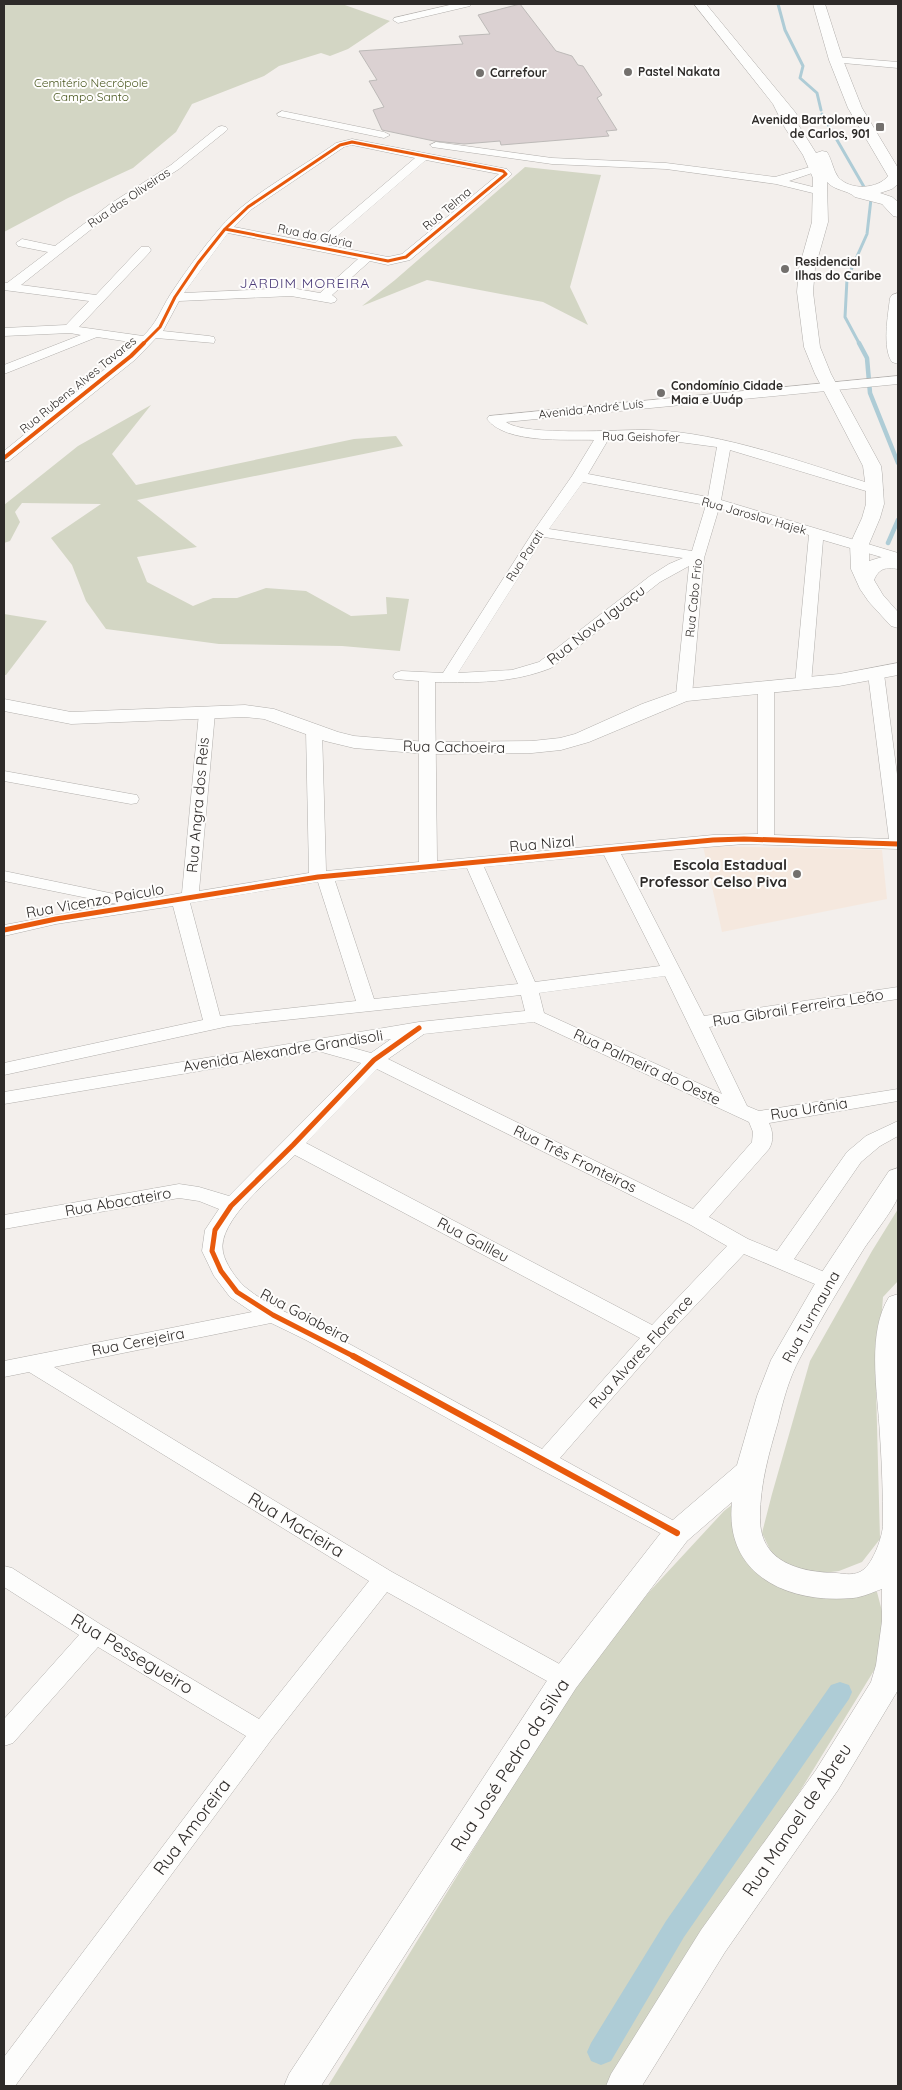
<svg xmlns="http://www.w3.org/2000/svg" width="902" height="2090" font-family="Quicksand,sans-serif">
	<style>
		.education { fill: #f5e8de }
		.green { fill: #d3d6c4 }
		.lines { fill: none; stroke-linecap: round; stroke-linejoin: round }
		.stream-far1 { stroke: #aeccd6; stroke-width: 3 }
		.stream { stroke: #aeccd6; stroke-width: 4.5 }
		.canal { fill: #aeccd6; fill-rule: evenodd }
		.building { fill: #dbd1d2; stroke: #bdbab8 }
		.minor-casing { stroke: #b2afac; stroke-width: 1 }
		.major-casing { stroke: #b2afac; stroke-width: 1 }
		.minor { fill: #fdfdfc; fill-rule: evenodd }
		.major { fill: #fdfdfc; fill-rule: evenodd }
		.cycleway-far3-casing { stroke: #fefdfc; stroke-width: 5 }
		.cycleway-far2-casing { stroke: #fefdfc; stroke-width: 6 }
		.cycleway-far1-casing { stroke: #fefdfc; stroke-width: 8 }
		.cycleway-casing { stroke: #fefdfc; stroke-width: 9 }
		.cycleway-far3 { stroke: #e8590c; stroke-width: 3 }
		.cycleway-far2 { stroke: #e8590c; stroke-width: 4 }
		.cycleway-far1 { stroke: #e8590c; stroke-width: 5 }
		.cycleway { stroke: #e8590c; stroke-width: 6 }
		.poi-dot { fill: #73706d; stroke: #fefdfc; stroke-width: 2 }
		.labels { text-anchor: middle; stroke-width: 4; stroke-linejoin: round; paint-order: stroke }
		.far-poi-label { font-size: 12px; font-weight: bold; fill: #2e2b29; stroke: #fefdfc; text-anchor: start }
		.far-park-label { font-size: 12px; fill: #49571f; stroke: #fefdfc }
		.far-street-label { font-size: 12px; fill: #2e2b29; stroke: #fefdfc }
		.far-neighbourhood-label { font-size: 14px; letter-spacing: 1px; fill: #4c3c79; stroke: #fefdfc }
		.street-label { font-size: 15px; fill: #2e2b29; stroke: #fefdfc }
		.poi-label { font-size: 15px; font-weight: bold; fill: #2e2b29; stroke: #fefdfc; text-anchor: end }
		.near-street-label { font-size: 18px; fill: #2e2b29; stroke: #fefdfc }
	</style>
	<rect width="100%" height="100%" fill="#f3efec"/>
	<!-- education -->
	<path class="education" d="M703 846 882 850 887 899 722 932Z"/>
	<!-- green -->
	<path class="green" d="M4 4H342L390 21 348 49 330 56 321 53 279 66 264 76 192 104 176 132 133 168 68 198 4 232Z
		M525 167 601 175 570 287 588 325 543 302 427 280 362 306 395 280Z
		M151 405 112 454 136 485 354 439 396 436 403 446 137 500 197 547 137 557 147 582 193 606 213 598H237L266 588 306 591 351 616 387 614 386 597 409 599 400 651 342 646 219 644 106 629 86 601 72 565 51 538 101 504 22 503 15 512 20 522 10 541 4 543V505L78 446Z
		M4 614 47 621 6 675H4Z
		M898 1209V1281L883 1297 876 1388 880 1539 862 1562 839 1571 807 1575 774 1558 762 1533 772 1494 810 1361 872 1251Z
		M733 1504 737 1526 819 1592H877L883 1615 878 1664 721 1920 615 2086H328L580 1676 650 1591 724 1511Z"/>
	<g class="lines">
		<!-- stream-far1 -->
		<path class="stream-far1" d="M778 4 785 30 803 66 800 78 817 93 821 110
			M822 114 871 199 867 234 847 279 845 317 860 345"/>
		<!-- stream -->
		<path class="stream" d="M859 343 867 358 870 393 898 463
			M888 543 898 520"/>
		<!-- canal -->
		<path class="canal" d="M840 1682 849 1685 852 1692 849 1699 684 1937 611 2061 601 2065 591 2061 587 2052 591 2043 666 1921 831 1685Z"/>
	</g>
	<!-- building -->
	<path class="building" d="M520 4 556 51 572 56 578 65 583 66 602 95 597 98 617 130 606 131 609 136 501 145 500 141 464 144 434 141 382 130 373 110 384 107 369 81 377 80 359 51 463 44 459 36 490 34 478 15Z"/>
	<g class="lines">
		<!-- minor casing -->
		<g class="minor-casing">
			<path id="minor" d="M454 4H471L470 6 398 23 393 20 394 18Z
				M836 57 898 62V68L832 62 831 60Z
				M282 111 384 132 390 135 384 138 278 116 277 114Z
				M222 126 226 127 228 129 226 131 179 169 118 208 21 285 96 295 141 247H149L151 250 149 253 79 327 143 336C157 323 160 311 170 295 185 272 202 249 220 228 248 195 300 169 336 143L352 139 507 169 512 174 410 260 388 265 370 261 332 295 337 299 335 302 331 303 291 296 179 301 163 331 209 336 214 337 215 340 214 343 156 338 136 359 9 461 4 462V451L137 343 97 337 4 374V365L81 335 70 333 4 336V328L66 325 89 301 4 290V282L7 283 48 252 18 246 16 243 22 239 55 246 110 204 171 165 218 127ZM352 145 415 158 315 243 234 227 252 209 344 147ZM426 160 499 174 402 254 388 257 327 245ZM228 233 358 259 320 293 291 288 184 293Z
				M436 142 552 158 666 163 775 177 817 165 823 168 821 170 789 181 825 190 827 192 821 195 776 184 666 169 552 164 432 147 430 145Z
				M898 376V384L506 422C525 437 621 429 649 430 724 432 809 465 881 487L883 490 881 493 876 494 730 450 721 500 898 553V562L823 540 811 684 809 687H797L795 684 809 535 719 508 704 558 692 695 690 698H678L676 695 689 566 660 582 551 668C513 683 475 683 435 682L437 861 713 835 758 834V688L760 685H772L774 688V835L889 839 868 674 870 671H882L884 674 898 782V849L744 844 621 854 704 1016 898 987V999L709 1027 747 1106 759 1111 898 1089V1101L769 1123C773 1132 774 1140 769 1149L709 1217 748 1239 777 1251 847 1152 866 1136 898 1121V1136L880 1146 861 1162 794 1259 836 1277 839 1282 836 1287 829 1290 744 1254 661 1342 560 1458 685 1527 688 1533 685 1539 677 1542 536 1467 306 1340 271 1323 54 1367 392 1572 574 1672 577 1679 574 1686 565 1689 556 1686 387 1592 271 1740 15 2086H4V2057L246 1736 98 1647 13 1743 4 1746V1719L79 1635 4 1587V1566L12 1568 103 1626 259 1719 369 1581 29 1372 4 1377V1361L252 1312 230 1297 214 1276 202 1251 205 1230 219 1209 199 1201 179 1198 4 1229V1215L179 1184 199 1187 229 1196 361 1063 318 1051 4 1104V1092L419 1022 525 1011 521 995 229 1026 4 1075V1063L203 1020 173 906 56 924 4 936V925L117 904 4 881V871L143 900 182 893 199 713 201 710H213L215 713 199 891 309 873 306 730 308 727H320L322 730 326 871 419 862V681L395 679 393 676 395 673 401 671 443 673 533 532 572 476 594 440C565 439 506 444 487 419L489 416ZM649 438 717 447 708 497 588 474 608 440ZM583 482 706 505 692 551 549 529ZM544 537 683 558 669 564 650 576 539 662 512 670 458 673ZM604 855 660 966 535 982 484 867ZM467 868 518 984 374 999 335 881ZM318 882 356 1001 220 1016 190 903ZM665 976 722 1094 544 1013 539 993ZM534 1022 749 1122 753 1132 752 1142 693 1209 388 1059 424 1034ZM391 1039 371 1053 346 1046ZM377 1069 689 1224 727 1246 652 1325 306 1143ZM295 1155 640 1338 542 1449C472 1411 401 1372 331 1334 303 1319 270 1308 245 1287 236 1279 225 1263 223 1252 216 1221 275 1175 295 1155Z
				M4 771 131 794 137 795 139 799 137 803 131 804 4 781Z"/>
		</g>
		<!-- major casing -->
		<g class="major-casing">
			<path id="major" d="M694 4H706L795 112 797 115 794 118 816 153 822 151 827 152C832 160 833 170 838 177 850 191 878 189 888 176L848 108 829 60 813 4H825L843 60 862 108 898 168V184L892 189 880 193 892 197 898 202V217L893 216 882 204 855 197C848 190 835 191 827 182L828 222 815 268 813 292 820 347 831 374 881 466 882 474 884 504 880 518 869 544V561L882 557H898V569C886 567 879 568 874 580L883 595 898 612V628L891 626 869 602 860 589 851 569 850 544 862 518 866 504V489L863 466 815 374 804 347 797 292 799 268 812 222 813 178 803 155 785 128 773 104Z
				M898 293V364L892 362C882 348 888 315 890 298L892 295Z
				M898 663V675L839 686 687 701 589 742 561 750 532 753 427 754 354 748 325 741 264 719 245 717 71 724 4 711V699L71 712 245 705 274 709 338 732 354 736 427 742 532 741 560 738 575 734 642 704 684 689 839 674Z
				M898 1168C898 1176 900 1189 898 1196 896 1206 872 1237 865 1247 842 1283 820 1320 800 1358 789 1378 783 1401 778 1422 769 1453 760 1484 760 1517 759 1562 799 1572 836 1573 845 1574 855 1576 863 1570 873 1563 883 1536 883 1524 883 1494 882 1465 880 1435 878 1393 866 1334 889 1297L898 1294V1690L838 1790 725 1952 642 2086H606L611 2074 701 1930 816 1770 871 1682 876 1665 882 1621V1589C873 1592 863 1597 853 1598 789 1604 724 1576 732 1502L687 1541 576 1688 321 2086H284L289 2074 554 1670 667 1525 737 1465 757 1396 771 1360 820 1275 889 1171Z"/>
		</g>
		<!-- minor -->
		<use href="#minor" class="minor"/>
		<!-- major -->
		<use href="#major" class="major"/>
		<!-- cycleway-far3 casing -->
		<g class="cycleway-far3-casing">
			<path id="cycleway-far3" d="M352 142 503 171 506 174 406 257 388 261 225 229 248 207 340 145Z
				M142 345 160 327 175 297 198 263 225 229"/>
		</g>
		<!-- cycleway-far2 casing -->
		<g class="cycleway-far2-casing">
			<path id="cycleway-far2" d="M4 458 131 356 144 343"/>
		</g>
		<!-- cycleway-far1 casing -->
		<g class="cycleway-far1-casing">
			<path id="cycleway-far1" d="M4 930 56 919 318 877 713 840 744 839 898 844
				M355 1357 273 1315 237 1292 221 1271 212 1251 215 1230 231 1206 293 1145 374 1060 419 1028"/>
		</g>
		<!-- cycleway casing -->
		<g class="cycleway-casing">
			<path id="cycleway" d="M353 1356 677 1533"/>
		</g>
		<!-- cycleway-far3 -->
		<use href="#cycleway-far3" class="cycleway-far3"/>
		<!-- cycleway-far2 -->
		<use href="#cycleway-far2" class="cycleway-far2"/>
		<!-- cycleway-far1 -->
		<use href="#cycleway-far1" class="cycleway-far1"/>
		<!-- cycleway -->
		<use href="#cycleway" class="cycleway"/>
	</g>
	<!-- markers -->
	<g class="poi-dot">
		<circle cx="628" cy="72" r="5"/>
		<circle cx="480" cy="73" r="5"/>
		<rect x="875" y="122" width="10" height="10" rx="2.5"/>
		<circle cx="785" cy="269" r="5"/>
		<circle cx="661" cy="393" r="5"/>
		<circle cx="797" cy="874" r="5"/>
	</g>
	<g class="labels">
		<!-- far-poi labels -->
		<g class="far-poi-label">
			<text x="638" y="76">Pastel Nakata</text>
			<text x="490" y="77">Carrefour</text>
			<text x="870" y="124" text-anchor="end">Avenida Bartolomeu<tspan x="870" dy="14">de Carlos, 901</tspan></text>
			<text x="795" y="266">Residencial<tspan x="795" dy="14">Ilhas do Caribe</tspan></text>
			<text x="671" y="390">Condomínio Cidade<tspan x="671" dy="14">Maia e Uuáp</tspan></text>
		</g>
		<!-- far-park labels -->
		<g class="far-park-label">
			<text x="91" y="87">Cemitério Necrópole<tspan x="91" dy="14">Campo Santo</tspan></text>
		</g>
		<!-- far-street labels -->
		<g class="far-street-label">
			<text transform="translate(129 198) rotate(-34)" y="4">Rua das Oliveiras</text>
			<text transform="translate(447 209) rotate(-40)" y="4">Rua Telma</text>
			<text transform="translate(315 236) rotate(12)" y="4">Rua da Glória</text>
			<text transform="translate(78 385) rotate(-39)" y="4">Rua Rubens Alves Tavares</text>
			<text transform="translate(591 409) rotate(-6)" y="4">Avenida André Luís</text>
			<text transform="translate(641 437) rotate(1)" y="4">Rua Geishofer</text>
			<text transform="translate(754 516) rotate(16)" y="4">Rua Jaroslav Hajek</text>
			<text transform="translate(525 556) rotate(-57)" y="4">Rua Parati</text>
			<text transform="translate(694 598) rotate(-84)" y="4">Rua Cabo Frio</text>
		</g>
		<!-- far-neighbourhood labels -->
		<g class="far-neighbourhood-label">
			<text x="305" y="288">JARDIM MOREIRA</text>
		</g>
		<!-- street labels -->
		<g class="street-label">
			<text transform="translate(596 625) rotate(-38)" y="5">Rua Nova Iguaçu</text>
			<text transform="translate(454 747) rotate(1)" y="5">Rua Cachoeira</text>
			<text transform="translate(198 805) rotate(-85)" y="5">Rua Angra dos Reis</text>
			<text transform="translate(542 844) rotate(-5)" y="5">Rua Nizal</text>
			<text transform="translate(95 901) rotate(-10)" y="5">Rua Vicenzo Paiculo</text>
			<text transform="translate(798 1008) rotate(-9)" y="5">Rua Gibrail Ferreira Leão</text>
			<text transform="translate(283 1051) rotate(-9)" y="5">Avenida Alexandre Grandisoli</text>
			<text transform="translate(647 1067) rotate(25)" y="5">Rua Palmeira do Oeste</text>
			<text transform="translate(809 1109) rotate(-9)" y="5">Rua Urânia</text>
			<text transform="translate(575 1159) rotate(26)" y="5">Rua Três Fronteiras</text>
			<text transform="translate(118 1202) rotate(-10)" y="5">Rua Abacateiro</text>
			<text transform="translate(473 1240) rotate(28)" y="5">Rua Galileu</text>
			<text transform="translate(305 1316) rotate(28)" y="5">Rua Goiabeira</text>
			<text transform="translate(811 1317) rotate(-61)" y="5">Rua Turmauna</text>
			<text transform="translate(138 1342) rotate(-11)" y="5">Rua Cerejeira</text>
			<text transform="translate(641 1352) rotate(-48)" y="5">Rua Alvares Florence</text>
		</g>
		<!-- poi labels -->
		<g class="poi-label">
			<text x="787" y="870">Escola Estadual<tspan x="787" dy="17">Professor Celso Piva</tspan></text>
		</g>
		<!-- near-street labels -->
		<g class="near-street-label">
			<text transform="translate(296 1525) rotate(31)" y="6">Rua Macieira</text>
			<text transform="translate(132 1654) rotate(31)" y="6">Rua Pessegueiro</text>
			<text transform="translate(510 1765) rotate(-57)" y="6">Rua José Pedro da Silva</text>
			<text transform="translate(797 1820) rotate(-56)" y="6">Rua Manoel de Abreu</text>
			<text transform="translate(192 1827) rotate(-53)" y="6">Rua Amoreira</text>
		</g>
	</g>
	<!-- border -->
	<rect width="902" height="2090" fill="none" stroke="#2e2b29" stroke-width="10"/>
</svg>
